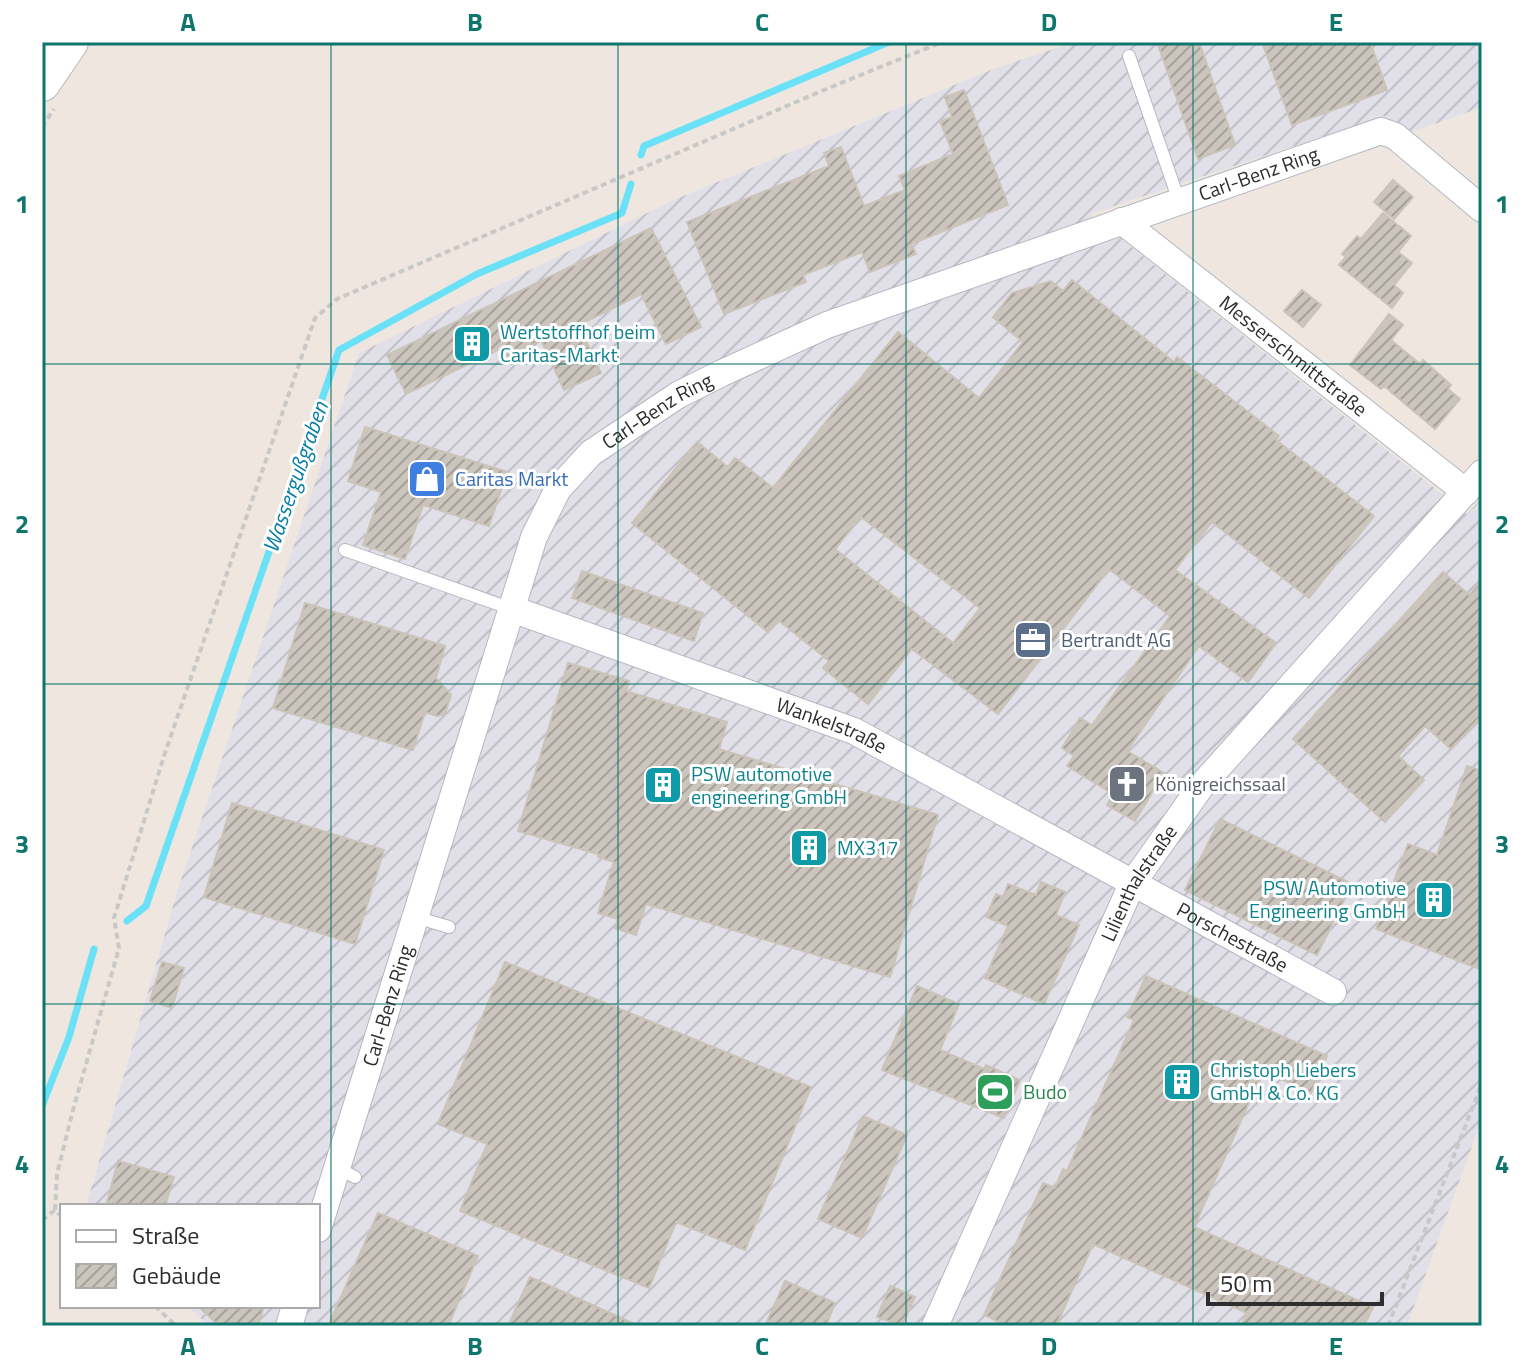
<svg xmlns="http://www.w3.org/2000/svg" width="1524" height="1368" font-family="'Titillium Web',sans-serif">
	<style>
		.industrial { fill: url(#industrial-furrows) }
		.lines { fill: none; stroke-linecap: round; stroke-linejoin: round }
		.stream { stroke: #6be1f8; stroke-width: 7 }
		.building { fill: url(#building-hatch); stroke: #ccc3b8; stroke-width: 2; fill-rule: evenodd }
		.lane-casing { stroke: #b3b7c2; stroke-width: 14 }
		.street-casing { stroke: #b3b7c2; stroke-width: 28 }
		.secondary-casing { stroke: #b3b7c2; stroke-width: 38 }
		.path { stroke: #c8c8c8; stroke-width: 4; stroke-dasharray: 6 4; stroke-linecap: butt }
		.lane { stroke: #fff; stroke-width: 12 }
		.street { stroke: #fff; stroke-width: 26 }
		.secondary { stroke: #fff; stroke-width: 36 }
		.grid { fill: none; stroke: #0f766e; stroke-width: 2; stroke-opacity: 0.55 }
		.labels { text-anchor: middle; stroke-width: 6; stroke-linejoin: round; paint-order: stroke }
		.street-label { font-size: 20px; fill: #2d2d2d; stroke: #fff }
		.culture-label { font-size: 20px; fill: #0d838f; stroke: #fff; text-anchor: start }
		.shop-label { font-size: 20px; fill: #366cbe; stroke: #fff; text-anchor: start }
		.service-label { font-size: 20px; fill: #4e5e75; stroke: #fff; text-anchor: start }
		.worship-label { font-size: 20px; fill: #5b616d; stroke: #fff; text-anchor: start }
		.leisure-label { font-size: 20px; fill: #27864d; stroke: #fff; text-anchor: start }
		.water-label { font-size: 22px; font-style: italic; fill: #047ca4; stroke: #fff }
		.neatline { fill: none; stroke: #0f766e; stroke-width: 3 }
		.grid-label { font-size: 26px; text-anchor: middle; font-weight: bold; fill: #0f766e }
	</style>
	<defs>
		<pattern id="industrial-furrows" width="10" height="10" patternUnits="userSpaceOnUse" patternTransform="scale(2)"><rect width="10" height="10" fill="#e1e0e8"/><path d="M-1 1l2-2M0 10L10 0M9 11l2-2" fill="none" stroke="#c1c0c7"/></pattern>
		<pattern id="building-hatch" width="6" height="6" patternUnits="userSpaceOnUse" patternTransform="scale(2)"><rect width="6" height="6" fill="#cbc5bd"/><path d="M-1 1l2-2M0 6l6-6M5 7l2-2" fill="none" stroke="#a5a09a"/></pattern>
	</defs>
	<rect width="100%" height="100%" fill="#efe7df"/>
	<!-- industrial -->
	<path class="industrial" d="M1074 42H1482V107L1415 131 1410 137 1384 116 1090 214 1467 514 1482 498V1118L1407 1326H209L188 1306H318V1206H86L178 889 359 353 676 199 991 70Z"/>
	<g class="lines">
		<!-- stream -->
		<path class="stream" d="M641 155 644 146 889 42
			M127 921 146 906 339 350 477 274 622 213 631 184
			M42 1106 69 1037 94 949"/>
	</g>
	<!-- building -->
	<path class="building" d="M1157 42H1199L1235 145 1198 159Z
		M1262 42H1370L1387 90 1292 125Z
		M964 90 1008 205 911 244 916 254 870 272 862 252 803 275 806 282 724 314 687 222 829 166 824 153 841 147 864 206 905 190 899 176 953 154 940 121 952 117 945 97Z
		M1393 180 1413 197 1394 219 1374 202Z
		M1383 213 1411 236 1398 252 1412 263 1394 285 1403 293 1392 308 1339 265 1346 257 1342 254 1357 236 1361 239Z
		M651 228 701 327 666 344 641 294 579 325 601 373 564 390 541 340 507 357 502 348 406 394 387 355Z
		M1072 280 1174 362 1177 357 1279 436 1276 440 1374 516 1309 598 1212 522 1175 570 1276 643 1248 682 1199 646 1127 751 1164 773 1135 821 1107 805 1113 794 1067 766 1074 756 1062 748 1080 718 1092 725 1170 616 1109 569 998 714 912 649 868 704 823 668 829 661 778 620 768 632 632 523 697 442 728 467 735 458 773 488 898 332 979 398 1023 342 993 317 1012 293 1051 281 1063 291ZM861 517 980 608 953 643 835 549Z
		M1302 290 1321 305 1303 327 1284 311Z
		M1389 314 1403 325 1391 340 1420 364 1423 360 1451 385 1448 389 1460 399 1435 429 1384 386 1381 389 1350 365Z
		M365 427 507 472 489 526 423 505 405 559 363 545 381 492 348 481Z
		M582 571 703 613 694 641 572 598Z
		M1443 572 1469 595 1482 580V715L1451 749 1425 726 1398 756 1424 780 1385 822 1293 739Z
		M305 603 445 646 436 678 451 695 445 714 437 716 425 712 413 750 273 708Z
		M568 663 629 681 626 691 727 722 719 749 938 815 890 977 646 904 636 935 615 928 618 919 598 913 614 862 598 857V854L518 831Z
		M1467 766 1482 771V970L1376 929 1408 844 1437 855Z
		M232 803 384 850 355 944 204 897Z
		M1220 819 1352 884 1317 955 1185 890Z
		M1041 882 1065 892 1056 915 1079 925 1044 1004 985 978 1008 926 986 917 996 894 1003 897 1008 884 1036 895Z
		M162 962 184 968 172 1008 150 1001Z
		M505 962 811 1087 745 1250 676 1222 649 1288 460 1211 487 1144 438 1124Z
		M1146 976 1327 1056 1311 1093 1263 1071 1194 1227 1373 1307 1364 1326H1241L1247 1313 1093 1244 1056 1326H1008L984 1315 1043 1183 1055 1188 1063 1169 1067 1171 1134 1020 1127 1017Z
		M917 986 959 1004 940 1050 984 1069 986 1065 1020 1080 1004 1118 882 1070Z
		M863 1116 907 1135 862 1238 818 1219Z
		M118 1161 174 1177 165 1206H106Z
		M378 1213 478 1256 448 1326H328Z
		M530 1277 639 1326H508Z
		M785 1281 835 1303 826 1326H765Z
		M890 1286 915 1297 902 1326 877 1317Z
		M198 1306H264L258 1326H219Z"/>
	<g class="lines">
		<!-- lane casing -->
		<g class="lane-casing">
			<path id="lane" d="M1129 56 1179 201
				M345 550 512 609
				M415 917 449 927
				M337 1168 355 1177"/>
		</g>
		<!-- street casing -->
		<g class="street-casing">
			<g id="street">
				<path id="s1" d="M1122 221 1466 492"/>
				<path id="s2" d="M512 609 854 731 1333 992"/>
				<path id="s3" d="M318 1229 534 537 558 489 591 453 678 395 722 373 827 325 1381 131 1395 136 1482 209"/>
				<path d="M289 1326 295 1306"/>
				<path id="s4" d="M935 1326 1132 884 1202 785 1482 473"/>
			</g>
		</g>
		<!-- secondary casing -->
		<g class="secondary-casing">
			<path id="secondary" d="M42 83 70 42"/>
		</g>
		<!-- path -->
		<path class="path" d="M42 127 54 109
			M55 1210 57 1174 73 1110 119 948 114 918 164 756 315 318 337 299 824 90 942 42
			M42 1220 55 1210 62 1217
			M155 1306 176 1326
			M1388 1326 1482 1083"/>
		<!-- lane -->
		<use href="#lane" class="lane"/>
		<!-- street -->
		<use href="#street" class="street"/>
		<!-- secondary -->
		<use href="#secondary" class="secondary"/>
	</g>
	<!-- grid -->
	<path class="grid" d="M331 42V1326M618 42V1326M906 42V1326M1193 42V1326M42 364H1482M42 684H1482M42 1004H1482"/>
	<!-- icons -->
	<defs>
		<g id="building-square" transform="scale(2)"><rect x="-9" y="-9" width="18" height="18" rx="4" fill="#0f9aa8" stroke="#fff"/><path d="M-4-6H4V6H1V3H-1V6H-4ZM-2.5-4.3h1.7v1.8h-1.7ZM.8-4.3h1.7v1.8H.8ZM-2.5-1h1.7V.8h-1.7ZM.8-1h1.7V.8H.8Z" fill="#fff"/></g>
		<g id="shop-square" transform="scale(2)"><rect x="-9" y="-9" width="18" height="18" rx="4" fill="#3f7fe0" stroke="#fff"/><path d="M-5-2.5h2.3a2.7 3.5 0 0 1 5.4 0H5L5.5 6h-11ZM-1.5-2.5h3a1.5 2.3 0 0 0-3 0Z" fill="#fff"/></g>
		<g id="office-square" transform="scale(2)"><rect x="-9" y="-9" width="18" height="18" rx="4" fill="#5c6f8a" stroke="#fff"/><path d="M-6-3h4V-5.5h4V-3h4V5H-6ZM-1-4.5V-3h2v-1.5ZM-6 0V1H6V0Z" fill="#fff"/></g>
		<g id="church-square" transform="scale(2)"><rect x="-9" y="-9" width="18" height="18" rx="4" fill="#6b7280" stroke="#fff"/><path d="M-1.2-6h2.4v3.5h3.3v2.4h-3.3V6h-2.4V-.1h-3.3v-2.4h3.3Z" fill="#fff"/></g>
		<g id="stadium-square" transform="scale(2)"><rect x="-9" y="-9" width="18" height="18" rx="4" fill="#2e9e5b" stroke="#fff"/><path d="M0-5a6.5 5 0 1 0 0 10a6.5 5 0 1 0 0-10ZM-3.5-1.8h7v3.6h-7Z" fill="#fff"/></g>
	</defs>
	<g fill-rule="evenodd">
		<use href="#building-square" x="472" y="344"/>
		<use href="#shop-square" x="427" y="479"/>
		<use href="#office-square" x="1033" y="640"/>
		<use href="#church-square" x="1127" y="784"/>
		<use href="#building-square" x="663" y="785"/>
		<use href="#building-square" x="809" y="848"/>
		<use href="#building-square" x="1434" y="900"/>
		<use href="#building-square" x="1182" y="1082"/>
		<use href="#stadium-square" x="995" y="1092"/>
	</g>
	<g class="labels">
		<!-- street labels -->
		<g class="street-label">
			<text dy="7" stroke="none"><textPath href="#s3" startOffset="1554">Carl-Benz Ring</textPath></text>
			<text dy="7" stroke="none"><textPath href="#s1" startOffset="218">Messerschmittstraße</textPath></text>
			<text dy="7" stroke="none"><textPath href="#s3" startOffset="906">Carl-Benz Ring</textPath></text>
			<text dy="7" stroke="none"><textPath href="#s2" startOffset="340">Wankelstraße</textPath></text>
			<text dy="7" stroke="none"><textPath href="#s4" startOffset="488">Lilienthalstraße</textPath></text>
			<text dy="7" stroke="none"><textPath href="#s2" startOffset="794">Porschestraße</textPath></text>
			<text dy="7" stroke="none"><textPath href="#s3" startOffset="234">Carl-Benz Ring</textPath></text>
		</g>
		<!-- culture labels -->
		<g class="culture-label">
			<text x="500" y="339">Wertstoffhof beim<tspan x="500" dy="23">Caritas-Markt</tspan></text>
			<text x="691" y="781">PSW automotive<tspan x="691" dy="23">engineering GmbH</tspan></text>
			<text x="837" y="855">MX317</text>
			<text x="1406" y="895" text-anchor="end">PSW Automotive<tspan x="1406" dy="23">Engineering GmbH</tspan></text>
			<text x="1210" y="1077">Christoph Liebers<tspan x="1210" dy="23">GmbH &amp; Co. KG</tspan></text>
		</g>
		<!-- shop labels -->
		<g class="shop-label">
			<text x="455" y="486">Caritas Markt</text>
		</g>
		<!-- service labels -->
		<g class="service-label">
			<text x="1061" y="647">Bertrandt AG</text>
		</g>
		<!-- worship labels -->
		<g class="worship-label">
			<text x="1155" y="791">Königreichssaal</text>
		</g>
		<!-- leisure labels -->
		<g class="leisure-label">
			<text x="1023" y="1099">Budo</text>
		</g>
		<!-- water labels -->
		<g class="water-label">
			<text transform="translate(295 477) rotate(-71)" y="8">Wassergußgraben</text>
		</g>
	</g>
	<!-- border -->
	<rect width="1524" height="1368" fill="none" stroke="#ffffff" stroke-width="88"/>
	<!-- legend -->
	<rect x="60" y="1204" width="260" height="104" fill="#ffffff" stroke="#ababab" stroke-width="2"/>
	<rect x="76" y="1230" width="40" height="12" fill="#ffffff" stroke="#ababab" stroke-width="2"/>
	<text x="132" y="1244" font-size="24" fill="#2d2d2d">Straße</text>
	<rect x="76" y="1264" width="40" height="24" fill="url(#building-hatch)" stroke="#ababab" stroke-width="2"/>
	<text x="132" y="1284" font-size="24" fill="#2d2d2d">Gebäude</text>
	<!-- scale -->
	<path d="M1208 1292v12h174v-12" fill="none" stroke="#2d2d2d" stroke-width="4"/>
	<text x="1220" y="1292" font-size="24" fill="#2d2d2d" stroke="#ffffff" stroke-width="6" paint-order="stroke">50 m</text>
	<rect x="44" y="44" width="1436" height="1280" class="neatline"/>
	<g class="grid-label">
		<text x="188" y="31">A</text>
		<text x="475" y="31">B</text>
		<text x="762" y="31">C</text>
		<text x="1049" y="31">D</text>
		<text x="1336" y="31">E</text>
		<text x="22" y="213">1</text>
		<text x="1502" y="213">1</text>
		<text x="22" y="533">2</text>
		<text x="1502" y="533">2</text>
		<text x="22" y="853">3</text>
		<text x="1502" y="853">3</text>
		<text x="22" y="1173">4</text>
		<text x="1502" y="1173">4</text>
		<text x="188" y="1355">A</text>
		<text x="475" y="1355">B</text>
		<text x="762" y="1355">C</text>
		<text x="1049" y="1355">D</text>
		<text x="1336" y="1355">E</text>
	</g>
</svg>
